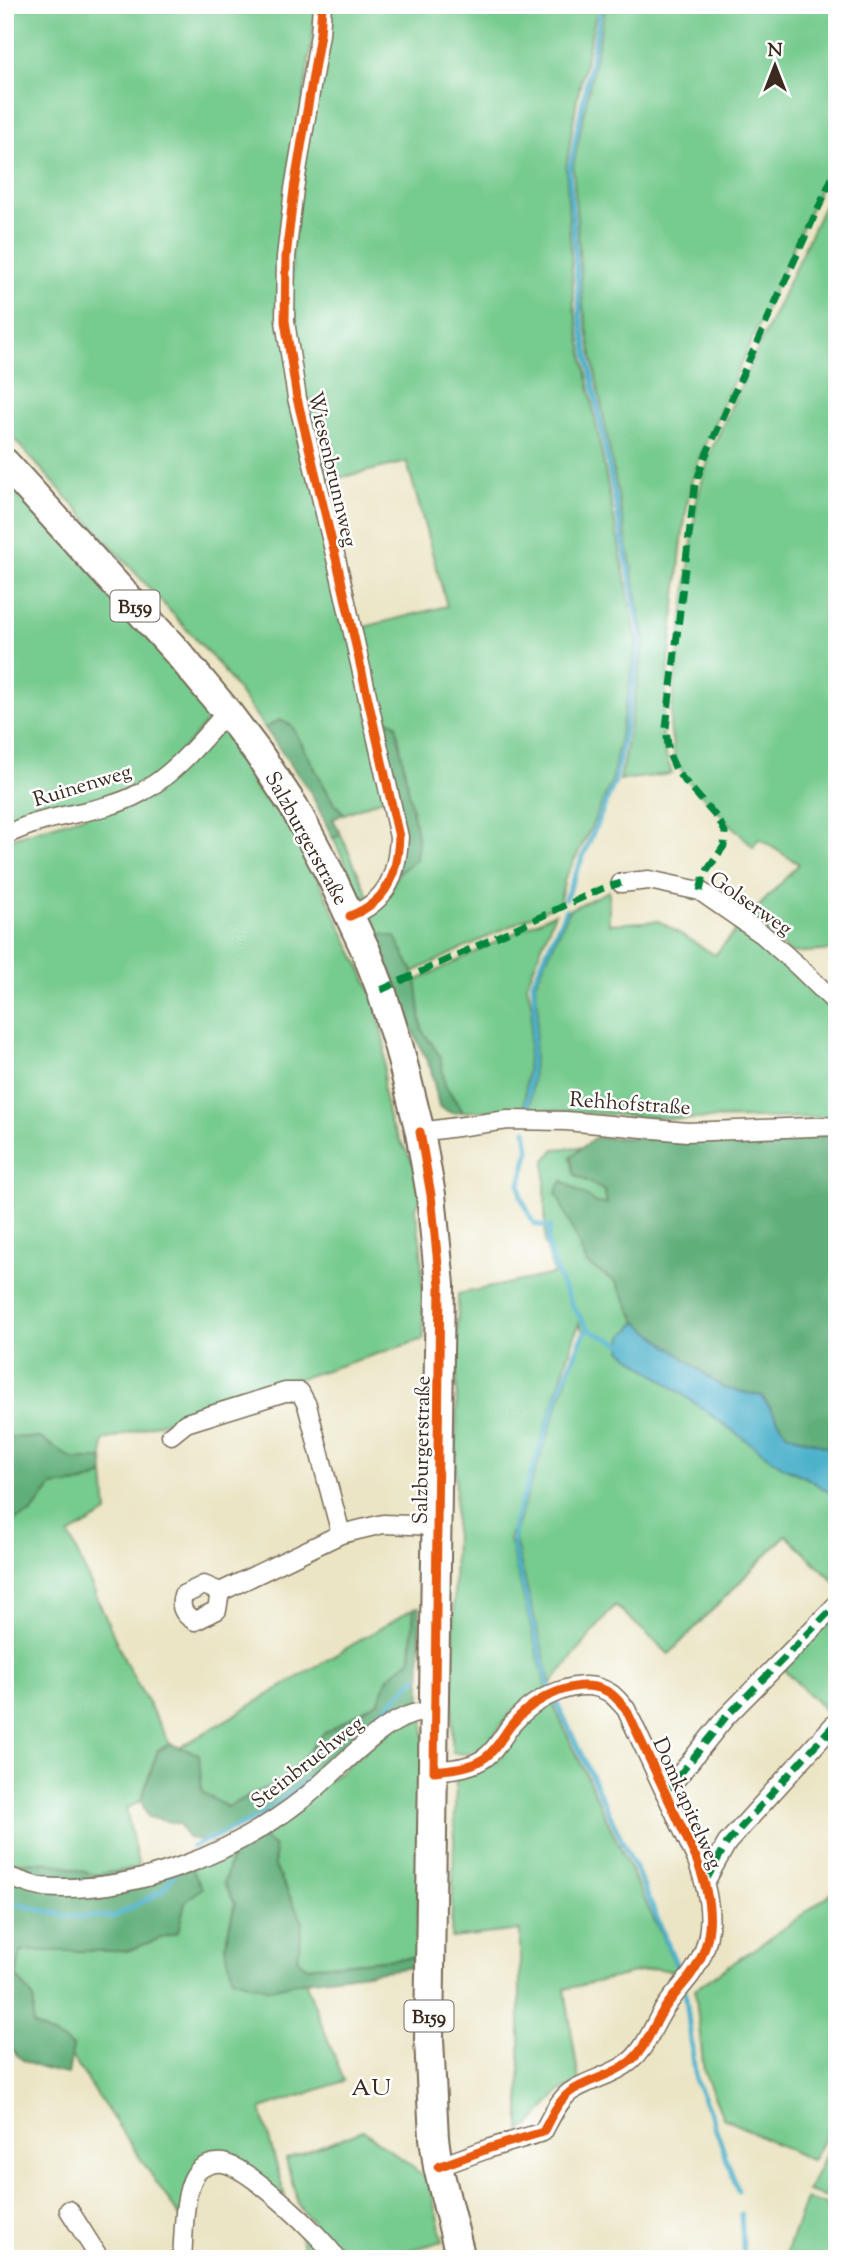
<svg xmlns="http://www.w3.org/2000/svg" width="842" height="2264" font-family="'Sorts Mill Goudy',serif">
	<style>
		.green { fill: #76cb8e; stroke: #587a56; stroke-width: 2 }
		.forest { fill: #60af79; stroke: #4e6c4c; stroke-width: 2 }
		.water { fill: #4cb1cb; stroke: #446e74; stroke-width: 2 }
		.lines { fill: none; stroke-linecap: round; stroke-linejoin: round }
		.stream { stroke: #4cb1cb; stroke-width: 5 }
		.street-casing { stroke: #796b58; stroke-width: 21 }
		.primary-casing { stroke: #796b58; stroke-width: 32 }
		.street { stroke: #fff; stroke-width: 18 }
		.primary { stroke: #fff; stroke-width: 28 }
		.quiet { stroke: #00873e; stroke-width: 7; stroke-dasharray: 14 7; stroke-linecap: butt }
		.cycleway-casing { stroke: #fff; stroke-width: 13 }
		.cycleway { stroke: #e8590c; stroke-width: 9 }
		.labels { text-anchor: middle; stroke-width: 5; stroke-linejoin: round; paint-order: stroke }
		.shield { fill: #fff; stroke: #766a62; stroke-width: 2 }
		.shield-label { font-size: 19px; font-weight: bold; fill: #3b2a1e }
		.street-label { font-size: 21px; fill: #3b2a1e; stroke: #fff }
		.quarter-label { font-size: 24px; letter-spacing: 2px; fill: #3b2a1e; stroke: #fff }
	</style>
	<rect width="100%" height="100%" fill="#fff"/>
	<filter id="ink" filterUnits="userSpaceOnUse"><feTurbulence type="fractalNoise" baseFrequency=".0143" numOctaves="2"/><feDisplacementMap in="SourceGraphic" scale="14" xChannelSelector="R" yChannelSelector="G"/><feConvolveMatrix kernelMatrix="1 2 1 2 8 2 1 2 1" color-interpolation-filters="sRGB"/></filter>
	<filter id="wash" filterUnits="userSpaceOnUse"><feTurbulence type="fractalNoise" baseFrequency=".00686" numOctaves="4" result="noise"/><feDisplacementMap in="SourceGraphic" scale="28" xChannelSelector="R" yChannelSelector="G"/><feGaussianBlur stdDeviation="1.57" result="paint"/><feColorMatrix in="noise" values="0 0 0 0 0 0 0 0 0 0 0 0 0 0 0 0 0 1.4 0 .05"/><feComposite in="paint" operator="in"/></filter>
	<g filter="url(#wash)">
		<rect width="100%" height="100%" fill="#ebe5c5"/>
		<!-- green -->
		<path class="green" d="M14 5H317L279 268 385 798 344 814 333 802 280 720 265 728 220 666 5 429V24Z
			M327 5H598L577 99 566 168 574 306 637 641 612 780 590 830 565 878 559 903 413 972 395 937 378 933 370 917 388 895 398 873 380 716 360 628 447 606 407 462 325 481C310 428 292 374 291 319 288 214 311 109 327 5Z
			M606 5H837V150L701 453 690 486 682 539 662 731 664 749 672 774 620 780 645 640 583 307 573 167Z
			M837 177V950L790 953 747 919 799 864 759 839 753 847 688 781 675 760 670 726 697 499 712 448Z
			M5 476 147 633 213 715 163 773 136 790 5 830Z
			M221 729 230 730 300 840 375 999 385 1047 383 1090 390 1123 416 1168 423 1196 415 1208 421 1245 424 1339 103 1441V1459H72L40 1438 9 1437 5 1432V840L104 810Z
			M341 835 370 900H363L333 838Z
			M609 891V924L659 921 715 955 740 926 837 1012V1117L682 1119 530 1109 538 1007 535 984 570 909Z
			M555 913 527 984 532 1007 524 1108 463 1112 445 1085 440 1056 422 1030 416 981Z
			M583 1147 571 1157 605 1191 607 1205 597 1203 563 1181 587 1264 616 1282 637 1322 623 1336 783 1467 805 1477 837 1497V1584L786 1535 669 1654 615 1605 551 1684 515 1540 516 1528 583 1332 579 1323 509 1539 546 1688C537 1694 527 1699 518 1706 496 1725 487 1762 452 1752L458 1294 554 1274 545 1242V1160L555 1149Z
			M104 1475 107 1513 69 1535 125 1661 170 1744 158 1750 141 1801 126 1809 139 1868 94 1875 55 1863 5 1862V1601L12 1590 5 1574V1524L31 1513 52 1486 83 1483Z
			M414 1608 411 1659 388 1678 380 1701 324 1733 285 1779 227 1807 202 1792 181 1747Z
			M837 1613V1704L828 1713 782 1668Z
			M552 1702 679 1973 656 1968 565 1989 579 2082 559 2092 532 2124 520 2131V1930L451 1938 456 1779 482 1771 501 1758 522 1723Z
			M424 1720 417 1957 306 1967 297 1959 303 1922 275 1867 274 1847 260 1836 396 1726Z
			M232 1854 224 1883 235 1903 225 1946 270 1989 305 1981 344 2081 261 2109 285 2196 209 2156 180 2217 71 2056 73 2046 33 2025 34 1999 16 1976 21 1950 127 1951 191 1868Z
			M837 1889V2115L812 2161 723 2118 704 2072 695 1989 780 1931Z
			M363 2130 428 2179 443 2241 379 2259H342L298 2205 286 2159Z
			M837 2133V2200L807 2191Z
			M806 2199 837 2207V2259H784Z
			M298 2222 330 2259H305Z"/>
		<!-- forest -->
		<path class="forest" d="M380 716 396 724 418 841 416 860 398 873Z
			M280 720 292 726 333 802 344 814 333 819 341 835 333 838 311 793 265 728Z
			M378 933 395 937 413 972 417 986 422 1030 440 1056 445 1085 463 1112 452 1113 439 1107 431 1069 412 1030 380 946Z
			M837 1136V1450L787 1434 762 1396 723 1388 637 1322 616 1282 587 1264 556 1192 562 1181 597 1203 607 1204 605 1191 574 1174 571 1157 594 1138Z
			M5 1432 9 1437 40 1438 72 1459H103L104 1475 83 1483 52 1486 31 1513 5 1524Z
			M420 1607 421 1703 391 1710 324 1771 260 1817 210 1841 187 1838 180 1824 148 1817 141 1801 158 1750 170 1744 199 1754 202 1792 227 1807 285 1779 324 1733 379 1701 388 1678 411 1659 414 1608Z
			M260 1836 274 1847 275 1867 303 1922 297 1959 306 1967 417 1957 421 1966 305 1981 270 1989 233 1979 225 1946 235 1903 224 1883 232 1854Z
			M5 1862 55 1863 94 1875 139 1868H191L202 1888 185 1902 178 1932 127 1951H21L16 1976 34 1999 33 2025 73 2046 68 2074C51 2071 24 2066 14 2052 0 2032 5 1895 5 1862Z"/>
		<!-- water -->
		<path class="water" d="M637 1322 723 1388 762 1396 787 1434 837 1450V1497L805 1477 783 1467 621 1350 623 1336Z"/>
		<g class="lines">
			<!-- stream -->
			<path class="stream" d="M565 899 615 781 640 646V631L580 315 569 172 602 5
				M527 1109 535 1008 533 982 566 910
				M526 1130 529 1151 520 1184 521 1197 534 1224 550 1227C549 1233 547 1239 548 1244 553 1270 573 1312 591 1331L627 1346
				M587 1327 563 1382 514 1524 513 1546 548 1684 643 1885 682 1978
				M192 1847 261 1816 336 1757 417 1677
				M5 1901 66 1916 113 1917 162 1891 174 1874
				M685 1990 696 2082 710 2113 738 2191
				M741 2214 744 2259"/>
		</g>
	</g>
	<g filter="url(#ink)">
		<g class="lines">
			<!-- street casing -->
			<g class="street-casing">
				<path id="street" d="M322 5 320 34 294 189 286 257 285 321 297 398 340 575 399 837C397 875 388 901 350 916
					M5 835C15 831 25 826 36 823 70 812 108 811 140 793 175 774 201 741 227 712
					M621 883 649 880 700 891 762 934 799 967 837 1004
					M420 1132 508 1120 566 1121 687 1132 837 1126
					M171 1435 186 1423 285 1392H300L307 1405 341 1534
					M220 1592 217 1610 195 1621C184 1615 179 1608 183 1595L204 1585 220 1592 341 1534 383 1524 438 1526
					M434 1771C451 1769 472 1768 486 1757 498 1748 504 1733 513 1723 534 1698 580 1674 610 1693 616 1697 621 1704 626 1709L696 1858C712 1899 718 1938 690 1976 680 1989 669 2000 661 2014 651 2031 644 2051 628 2063 611 2076 587 2080 570 2092 558 2101 550 2119 543 2132L490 2148 438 2167
					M665 1793 725 1718 837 1604
					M5 1876C17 1879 29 1885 41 1887 133 1895 233 1854 304 1798 334 1775 377 1724 413 1714 420 1712 428 1713 435 1713
					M705 1882 727 1843 837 1721
					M69 2210 100 2259
					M182 2259C184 2236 183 2193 195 2175 200 2166 213 2162 223 2163 251 2169 321 2235 337 2259"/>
			</g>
			<!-- primary casing -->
			<g class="primary-casing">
				<path id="primary" d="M5 463 178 653 227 712 258 753 294 807 330 874 366 951 381 990 399 1048 420 1132 431 1195 440 1285 429 2039 434 2138 438 2167 461 2259"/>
			</g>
			<!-- street -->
			<use href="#street" class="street"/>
			<!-- primary -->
			<use href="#primary" class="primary"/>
			<!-- quiet -->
			<path class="quiet" d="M700 891 704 875 724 846 725 832 719 820 677 772 669 754 666 728 695 485 705 457 837 167
				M381 990 601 889 621 883
				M826 1732 837 1742
				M665 1793 725 1718 837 1604
				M705 1882 727 1843 837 1721"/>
			<!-- cycleway casing -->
			<g class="cycleway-casing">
				<path id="cycleway" d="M322 5 320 34 294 189 286 257 285 321 297 398 340 575 399 837C397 875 388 901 350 916
					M420 1132 431 1195 440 1285 434 1771C451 1769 472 1768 486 1757 498 1748 504 1733 513 1723 534 1698 580 1674 610 1693 616 1697 621 1704 626 1709L696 1858C712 1899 718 1938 690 1976 680 1989 669 2000 661 2014 651 2031 644 2051 628 2063 611 2076 587 2080 570 2092 558 2101 550 2119 543 2132L490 2148 438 2167"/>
			</g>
			<!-- cycleway -->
			<use href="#cycleway" class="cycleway"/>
		</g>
	</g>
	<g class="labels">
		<!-- shield labels -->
		<g class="shield">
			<rect x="110.5" y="590.5" width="49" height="31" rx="5"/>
			<rect x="404.5" y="2000.5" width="49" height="31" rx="5"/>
		</g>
		<g class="shield-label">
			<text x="135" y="613">B159</text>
			<text x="429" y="2023">B159</text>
		</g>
		<!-- street labels -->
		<g class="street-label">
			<text transform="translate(333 469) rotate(77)" y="7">Wiesenbrunnweg</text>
			<text transform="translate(82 785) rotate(-17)" y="7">Ruinenweg</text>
			<text transform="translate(307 838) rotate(61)" y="7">Salzburgerstraße</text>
			<text transform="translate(751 903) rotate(35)" y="7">Golserweg</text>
			<text transform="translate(630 1103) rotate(4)" y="7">Rehhofstraße</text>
			<text transform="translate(421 1450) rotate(-89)" y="7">Salzburgerstraße</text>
			<text transform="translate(307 1762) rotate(-38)" y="7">Steinbruchweg</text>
			<text transform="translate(688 1803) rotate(66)" y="7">Domkapitelweg</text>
		</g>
		<!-- quarter labels -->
		<g class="quarter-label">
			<text x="372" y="2095">AU</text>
		</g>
	</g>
	<!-- margin -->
	<rect width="842" height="2264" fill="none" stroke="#fff" stroke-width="28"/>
	<!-- north arrow -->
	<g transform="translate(775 66)" stroke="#ffffff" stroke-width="5" paint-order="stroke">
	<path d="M0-5L12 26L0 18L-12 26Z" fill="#3b2a1e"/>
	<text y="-10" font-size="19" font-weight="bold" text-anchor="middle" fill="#3b2a1e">N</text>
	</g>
</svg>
